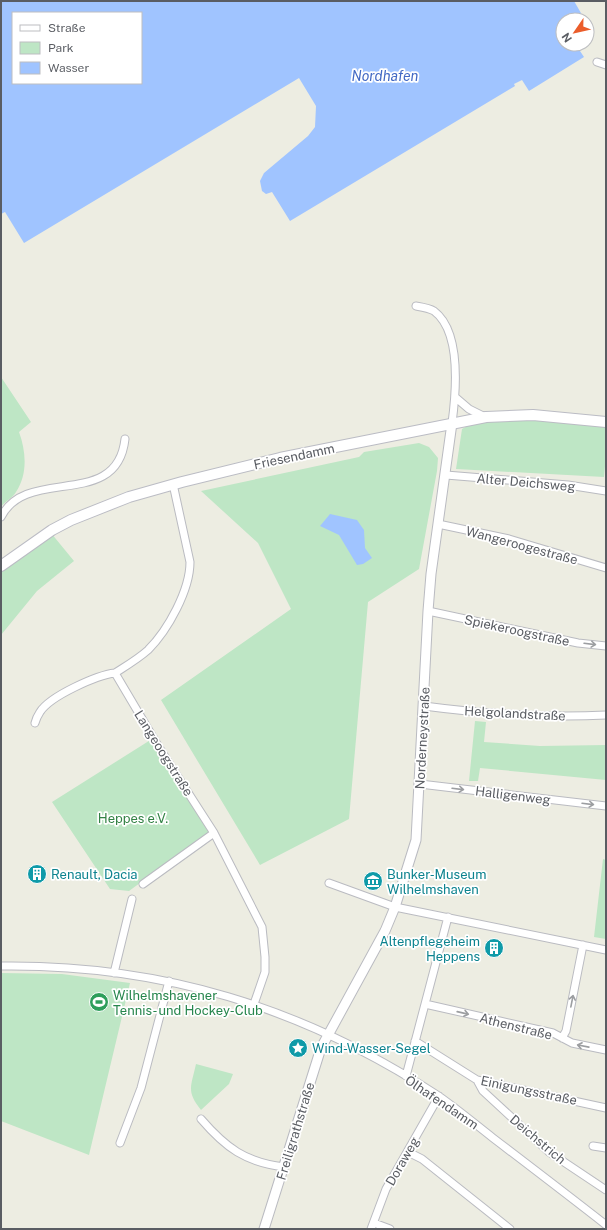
<svg xmlns="http://www.w3.org/2000/svg" width="607" height="1230" font-family="'Public Sans',sans-serif">
	<style>
		.green { fill: #bee6c5 }
		.water { fill: #a0c4ff; fill-rule: evenodd }
		.lines { fill: none; stroke-linecap: round; stroke-linejoin: round }
		.minor-casing { stroke: #babbc1; stroke-width: 9 }
		.tertiary-casing { stroke: #babbc1; stroke-width: 11 }
		.secondary-casing { stroke: #bbbcc4; stroke-width: 12 }
		.minor { stroke: #fff; stroke-width: 7 }
		.tertiary { stroke: #fff; stroke-width: 9 }
		.secondary { stroke: #fff; stroke-width: 10 }
		.oneway { stroke: #9c9ea1 }
		.labels { text-anchor: middle; stroke-width: 3.5; stroke-linejoin: round; paint-order: stroke }
		.street-label { font-size: 13px; fill: #5a5d63; stroke: #fff }
		.park-label { font-size: 13px; fill: #338245; stroke: #fff }
		.culture-label { font-size: 13px; fill: #0d838f; stroke: #fff; text-anchor: start }
		.leisure-label { font-size: 13px; fill: #27864d; stroke: #fff; text-anchor: start }
		.water-label { font-size: 14px; font-style: italic; fill: #4269c4; stroke: #fff }
	</style>
	<rect width="100%" height="100%" fill="#edede2"/>
	<!-- green -->
	<path class="green" d="M1 377 31 422 19 432C26 451 28 474 16 492 13 498 5 501 1 507Z
		M533 416 606 423V456L604 477 456 469 462 429 476 421Z
		M419 443 429 447 438 458 437 471 419 569 368 602 349 819 260 865 161 700 291 609 258 543 201 491 359 457 364 452Z
		M51 533 74 561 37 591 1 635V569Z
		M475 721 486 722 484 742 540 746 606 745V780L480 768 478 781H469Z
		M152 739 211 831 129 891 110 889 52 802Z
		M603 859 606 860V939L594 937Z
		M1 973 62 974 130 983 89 1155 1 1121Z
		M196 1064 233 1074 229 1084 201 1110C186 1091 191 1087 196 1064Z"/>
	<!-- water -->
	<path class="water" d="M1 1H574L585 20H563V44H584L578 48 584 57 529 91 522 80 514 84 515 86 290 221 272 192 266 194 262 191 260 181 264 173 308 136 315 127 316 106 299 78 24 243 5 212 1 214ZM13 13H141V83H13Z
		M330 514 357 520 364 530 365 548 372 558 363 564 357 565 339 535 320 526Z"/>
	<g class="lines">
		<!-- minor casing -->
		<g class="minor-casing">
			<path id="minor" d="M597 62 606 65
				M416 306C422 307 429 308 434 311 462 332 456 393 452 423
				M455 397 469 409 485 417
				M446 475 568 485 606 491
				M173 484 190 562C190 590 168 630 148 650 138 659 126 666 115 673L160 749 214 833 262 927 265 957V972L254 1004
				M1 517C27 465 117 511 125 439
				M438 524 509 539 606 568
				M428 611 578 643 606 646
				M424 706C484 714 544 718 606 715
				M35 723C36 719 38 715 40 712 50 696 97 675 115 673
				M420 784 606 806
				M329 883 395 907 606 950
				M143 884 214 833
				M1 966C161 964 302 1007 437 1095 456 1108 475 1124 493 1138 531 1167 569 1196 606 1225
				M114 973 132 899
				M425 1004 553 1033 572 1043 606 1050
				M562 1038 566 1031 583 945
				M415 1041 477 1080 606 1108
				M406 1076 448 917
				M477 1080 483 1091 549 1152 606 1190
				M201 1119C226 1148 245 1162 284 1167
				M120 1143 141 1088 169 981
				M593 1146 606 1148
				M408 1152 422 1159 510 1229
				M374 1223 390 1229
				M371 1229 386 1189 439 1096"/>
		</g>
		<!-- tertiary casing -->
		<g class="tertiary-casing">
			<path id="tertiary" d="M264 1229 321 1048 385 931 395 907 416 840 428 611 431 574 452 423"/>
		</g>
		<!-- secondary casing -->
		<g class="secondary-casing">
			<path id="secondary" d="M1 566 52 530 71 520 129 497 182 482 280 458 486 417 533 415 606 422"/>
		</g>
		<!-- minor -->
		<use href="#minor" class="minor"/>
		<!-- tertiary -->
		<use href="#tertiary" class="tertiary"/>
		<!-- secondary -->
		<use href="#secondary" class="secondary"/>
	</g>
	<!-- one-way arrows -->
	<defs><path id="oneway-shaft" d="M-6 0H5M1.5-3L5.5 0L1.5 3" fill="none" stroke-width="1.6" stroke-linecap="round" stroke-linejoin="round"/></defs>
	<g class="oneway">
		<use href="#oneway-shaft" transform="translate(590 644) rotate(7)"/>
		<use href="#oneway-shaft" transform="translate(458 789) rotate(7)"/>
		<use href="#oneway-shaft" transform="translate(588 804) rotate(7)"/>
		<use href="#oneway-shaft" transform="translate(572 1001) rotate(-79)"/>
		<use href="#oneway-shaft" transform="translate(463 1013) rotate(13)"/>
		<use href="#oneway-shaft" transform="translate(583 1046) rotate(-169)"/>
	</g>
	<!-- icons -->
	<defs>
		<g id="building-disc" transform="scale(1)"><circle r="9.5" fill="#0f9aa8" stroke="#fff"/><path d="M-4-6H4V6H1V3H-1V6H-4ZM-2.5-4.3h1.7v1.8h-1.7ZM.8-4.3h1.7v1.8H.8ZM-2.5-1h1.7V.8h-1.7ZM.8-1h1.7V.8H.8Z" fill="#fff"/></g>
		<g id="museum-disc" transform="scale(1)"><circle r="9.5" fill="#0f9aa8" stroke="#fff"/><path d="M0-6L6-3V-2H-6V-3ZM-5-1h2V3h-2ZM-1-1h2V3h-2ZM3-1h2V3H3ZM-6 4H6V6H-6Z" fill="#fff"/></g>
		<g id="stadium-disc" transform="scale(1)"><circle r="9.5" fill="#2e9e5b" stroke="#fff"/><path d="M0-5a6.5 5 0 1 0 0 10a6.5 5 0 1 0 0-10ZM-3.5-1.8h7v3.6h-7Z" fill="#fff"/></g>
		<g id="sight-disc" transform="scale(1)"><circle r="9.5" fill="#0f9aa8" stroke="#fff"/><path d="M0-6L1.8-2.2L6-1.7L2.9 1.2L3.7 5.4L0 3.3L-3.7 5.4L-2.9 1.2L-6-1.7L-1.8-2.2Z" fill="#fff"/></g>
	</defs>
	<g fill-rule="evenodd">
		<use href="#building-disc" x="37" y="874"/>
		<use href="#museum-disc" x="373" y="881"/>
		<use href="#building-disc" x="494" y="948"/>
		<use href="#stadium-disc" x="99" y="1002"/>
		<use href="#sight-disc" x="298" y="1048"/>
	</g>
	<g class="labels">
		<!-- street labels -->
		<g class="street-label">
			<text transform="translate(294 456) rotate(-12)" y="5">Friesendamm</text>
			<text transform="translate(526 482) rotate(5)" y="5">Alter Deichsweg</text>
			<text transform="translate(522 545) rotate(15)" y="5">Wangeroogestraße</text>
			<text transform="translate(517 630) rotate(12)" y="5">Spiekeroogstraße</text>
			<text transform="translate(515 713) rotate(3)" y="5">Helgolandstraße</text>
			<text transform="translate(422 738) rotate(-87)" y="5">Norderneystraße</text>
			<text transform="translate(164 753) rotate(58)" y="5">Langeoogstraße</text>
			<text transform="translate(513 795) rotate(7)" y="5">Halligenweg</text>
			<text transform="translate(516 1026) rotate(14)" y="5">Athenstraße</text>
			<text transform="translate(529 1090) rotate(12)" y="5">Einigungsstraße</text>
			<text transform="translate(442 1102) rotate(34)" y="5">Ölhafendamm</text>
			<text transform="translate(295 1131) rotate(-73)" y="5">Freiligrathstraße</text>
			<text transform="translate(538 1139) rotate(40)" y="5">Deichstrich</text>
			<text transform="translate(402 1161) rotate(-60)" y="5">Doraweg</text>
		</g>
		<!-- park labels -->
		<g class="park-label">
			<text x="133" y="823">Heppes e.V.</text>
		</g>
		<!-- culture labels -->
		<g class="culture-label">
			<text x="51" y="879">Renault, Dacia</text>
			<text x="387" y="879">Bunker-Museum<tspan x="387" dy="15">Wilhelmshaven</tspan></text>
			<text x="480" y="946" text-anchor="end">Altenpflegeheim<tspan x="480" dy="15">Heppens</tspan></text>
			<text x="312" y="1053">Wind-Wasser-Segel</text>
		</g>
		<!-- leisure labels -->
		<g class="leisure-label">
			<text x="113" y="1000">Wilhelmshavener<tspan x="113" dy="15">Tennis- und Hockey-Club</tspan></text>
		</g>
		<!-- water labels -->
		<g class="water-label">
			<text x="385" y="81">Nordhafen</text>
		</g>
	</g>
	<!-- border -->
	<rect width="607" height="1230" fill="none" stroke="#5a5d63" stroke-width="4"/>
	<!-- legend -->
	<rect x="12" y="12" width="130" height="72" fill="#ffffff" stroke="#bdbec1"/>
	<rect x="20" y="25" width="20" height="6" fill="#ffffff" stroke="#bdbec1"/>
	<text x="48" y="32" font-size="12" fill="#5a5d63">Straße</text>
	<rect x="20" y="42" width="20" height="12" fill="#bee6c5" stroke="#bdbec1"/>
	<text x="48" y="52" font-size="12" fill="#5a5d63">Park</text>
	<rect x="20" y="62" width="20" height="12" fill="#a0c4ff" stroke="#bdbec1"/>
	<text x="48" y="72" font-size="12" fill="#5a5d63">Wasser</text>
	<!-- north arrow -->
	<g transform="translate(575 32) rotate(236)"><circle r="19" fill="#ffffff" stroke="#bdbec1"/>
	<path d="M0-3L7 15L0 10L-7 15Z" fill="#eb5d2b"/>
	<text y="-6" font-size="11" font-weight="bold" text-anchor="middle" fill="#5a5d63">N</text>
	</g>
</svg>
